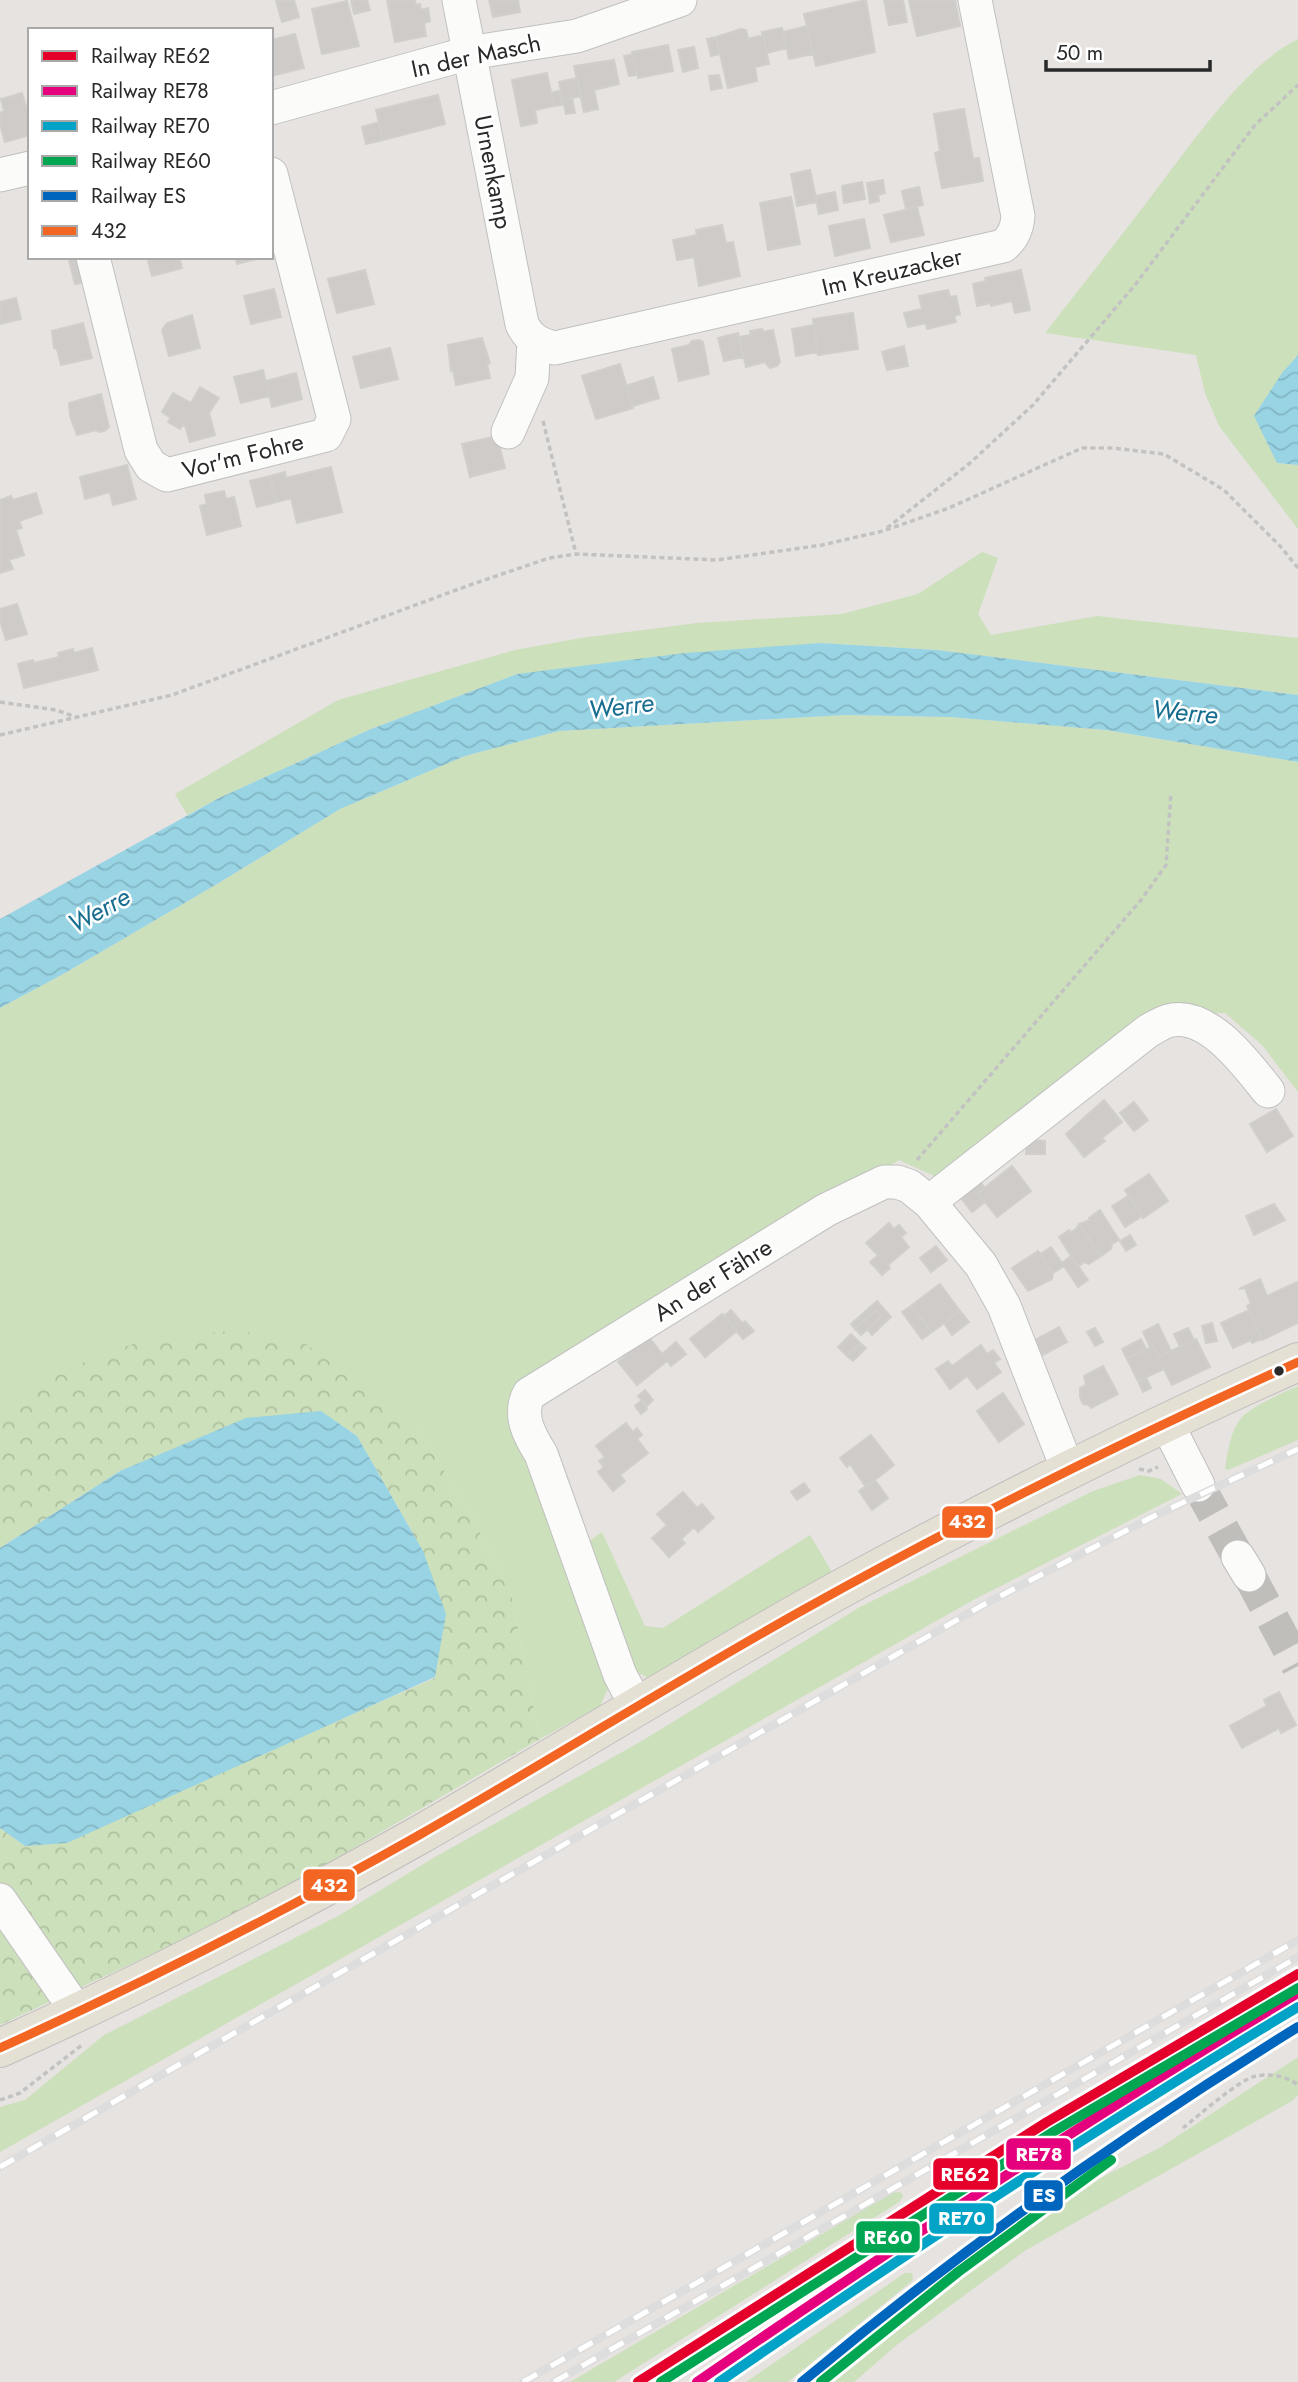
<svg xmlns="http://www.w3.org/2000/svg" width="1298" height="2382" font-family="Jost,sans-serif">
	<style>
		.grass { fill: #cce0bb }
		.forest { fill: url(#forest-crowns) }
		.water { fill: url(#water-waves) }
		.building { fill: #cecbc9; stroke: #d1cfcc; stroke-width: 2 }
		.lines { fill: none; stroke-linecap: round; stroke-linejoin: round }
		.minor-tunnel { stroke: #c0bebb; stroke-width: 33; stroke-dasharray: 33 17; stroke-linecap: butt }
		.minor-casing { stroke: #c0c0c1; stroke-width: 35 }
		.major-casing { stroke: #bfbebd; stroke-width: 40 }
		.path { stroke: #c3c2c2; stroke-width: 3.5; stroke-dasharray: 5 3.5; stroke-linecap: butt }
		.minor { stroke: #fbfbfa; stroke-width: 33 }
		.major { stroke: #e4e0d4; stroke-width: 38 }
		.rail-casing { stroke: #ddddde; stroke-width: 8 }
		.rail { stroke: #fff; stroke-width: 5; stroke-dasharray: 16; stroke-linecap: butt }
		.bus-1-casing { stroke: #fff; stroke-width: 14 }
		.bus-1 { stroke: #f26522; stroke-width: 9 }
		.rail-1-casing { stroke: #fff; stroke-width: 16 }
		.rail-2-casing { stroke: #fff; stroke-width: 16 }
		.rail-3-casing { stroke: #fff; stroke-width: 16 }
		.rail-4-casing { stroke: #fff; stroke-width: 16 }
		.rail-5-casing { stroke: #fff; stroke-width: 16 }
		.rail-1 { stroke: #e4002b; stroke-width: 10 }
		.rail-2 { stroke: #e5007d; stroke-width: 10 }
		.rail-3 { stroke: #02a3c6; stroke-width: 10 }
		.rail-4 { stroke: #00a651; stroke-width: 10 }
		.rail-5 { stroke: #0065bd; stroke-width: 10 }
		.bus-dot { fill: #292929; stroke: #fff; stroke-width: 2.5 }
		.labels { text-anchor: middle; stroke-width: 5; stroke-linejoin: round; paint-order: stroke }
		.street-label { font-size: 24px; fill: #292929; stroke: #fff }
		.water-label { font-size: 26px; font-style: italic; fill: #176d8f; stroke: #fff }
		.line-badge { stroke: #fff; stroke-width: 2.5 }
		.badge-label { font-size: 19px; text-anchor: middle; font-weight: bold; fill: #fff }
	</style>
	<defs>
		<pattern id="forest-crowns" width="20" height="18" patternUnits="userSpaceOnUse" patternTransform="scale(1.75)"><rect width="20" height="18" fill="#cce0bb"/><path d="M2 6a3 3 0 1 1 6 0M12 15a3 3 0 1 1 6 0" fill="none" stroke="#afc0a1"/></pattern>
		<pattern id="water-waves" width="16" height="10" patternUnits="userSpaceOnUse" patternTransform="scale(1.75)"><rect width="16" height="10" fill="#98d4e4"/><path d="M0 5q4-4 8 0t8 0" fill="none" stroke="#83b6c4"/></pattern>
	</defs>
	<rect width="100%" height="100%" fill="#e6e3e0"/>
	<!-- grass -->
	<path class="grass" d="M1298 39V355L1282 373 1277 463 1298 465V529L1219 426 1205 393 1196 355 1045 333C1080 288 1116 243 1150 198 1187 150 1244 65 1298 39Z
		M982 552 998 558 978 614 991 635 1097 616 1298 638V695L937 650 821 643 517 674 371 729 219 798 187 815 175 794 338 700 515 650 581 638 697 623 842 614 918 594Z
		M845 715 950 717 1105 730 1298 762V1092L1262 1045 1225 1013H1185L943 1180 899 1160 523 1392 570 1555 602 1532 645 1626 663 1628 810 1535 832 1572 655 1681 599 1654 608 1689 600 1706 540 1739 511 1593 471 1515 416 1426 0 1418V1008L65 973 217 884 340 809 465 756 559 731Z
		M1298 1386V1440L1228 1470 1225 1469C1228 1452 1230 1430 1243 1416 1253 1406 1284 1392 1298 1386Z
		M1140 1475 1161 1479 1182 1494 975 1599 0 2152V2107L25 2100 104 2035 338 1916 435 1857 640 1742 860 1607 1093 1491Z
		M1298 2057V2095L1292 2101 1026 2250 898 2344 854 2382H817L857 2345 994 2237 1036 2211 1161 2147Z
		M898 2192 902 2193 903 2197 899 2202 614 2382H570L892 2193Z
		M905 2273H912L913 2277 912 2281 788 2382H746Z"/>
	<!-- forest -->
	<path class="forest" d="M238 1330 306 1344 416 1426 471 1515 511 1593 540 1739 253 1907 0 2025V1828L25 1846 262 1754 435 1678 423 1551 357 1436 321 1411 120 1471 0 1548V1418L36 1380 141 1341Z"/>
	<!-- water -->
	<path class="water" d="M1298 355V465L1277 463 1254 416 1282 373Z
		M821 643 937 650 1298 695V762L1106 730 950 717 845 715 559 731 465 756 340 809 217 884 65 973 0 1008V919L219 798 371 729 517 674 685 653Z
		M321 1411 357 1436 423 1551 446 1614 435 1677 67 1843 25 1846 0 1828V1548L120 1471 246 1418Z"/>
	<!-- building -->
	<path class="building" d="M294 0 299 17 282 22 276 1Z
		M351 0H367L370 10 354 14Z
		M387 0H415L416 5 420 4 421 10 428 8 430 21 424 23 426 36 395 42Z
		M489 0H518L520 12 493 17Z
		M866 0 875 52 816 66 804 14Z
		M884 0H903L907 22 889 25Z
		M909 0H955L960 26 917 36Z
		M347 1 359 46 322 54 312 9Z
		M807 26 813 54 789 59 783 32Z
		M782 28 786 48 767 53 762 32Z
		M741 29 746 30 748 39 763 35 769 64 755 67 757 81 728 88 716 37Z
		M295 34 304 68 275 75 271 60V40Z
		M716 37 720 54 711 56 707 39Z
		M668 45 673 71 638 78 632 52Z
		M694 47 698 68 683 72 678 50Z
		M633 54 637 75 629 76 624 56Z
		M614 60 619 84 594 90 598 109 584 112 574 66Z
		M547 73 554 106 535 110 537 123 521 126 512 80Z
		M719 75 722 88 711 90 709 76Z
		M577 78 581 96 563 100 559 82Z
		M559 91 562 105 554 106 551 93Z
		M22 93 28 113H30V135L5 142 0 124V113L4 111 1 99Z
		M438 95 445 124 383 140 376 110Z
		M572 98 575 113 566 114 563 100Z
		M964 109 973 159 979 158 983 181 942 188 935 153 940 151 934 114Z
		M379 122 383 140 366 144 362 127Z
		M810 170 817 202 797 206 791 174Z
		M883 180 885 193 878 195 879 201 870 203 867 183Z
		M862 182 865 199 844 203 842 186Z
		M919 187 923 205 906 209 902 191Z
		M835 192 838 210 819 214 815 196Z
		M791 197 800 244 768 250 760 203Z
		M917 207 924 235 891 242 884 215Z
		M864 219 870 248 835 256 829 226Z
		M722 225 726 243 733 242 740 276 699 286 694 257 677 260 673 240 697 235 696 230Z
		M80 257 88 282 75 284 69 260Z
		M147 257H179L182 268 152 276Z
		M235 257H264L237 264Z
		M365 270 374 304 337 313 328 279Z
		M1021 270 1030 310 1015 313 1012 301 991 306V303L977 306 973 284 986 281 985 278Z
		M274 289 281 317 251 324 244 296Z
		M948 290 950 297 956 296 960 314 954 316 956 322 927 329 926 323 908 327 904 313 922 309 919 296Z
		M16 298 21 319 0 324V302Z
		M853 313 858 349 818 355 813 319Z
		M192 315 200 348 169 356 162 330 167 323Z
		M83 323 92 358 61 365 57 349 54 348 52 331Z
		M814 325 818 352 796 356 792 329Z
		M762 329 763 332 773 330 780 362 777 366 770 368 765 362 746 367 739 337 751 335 750 331Z
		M738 333 743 357 724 361 718 338Z
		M482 338 490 363 487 364 490 378 456 385 453 370 451 371 448 345Z
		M699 340 703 342 709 374 679 381 672 349 689 345 692 341Z
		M904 346 908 366 887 370 882 352Z
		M390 348 398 379 361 388 353 357Z
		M620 364 633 408 596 419 582 376Z
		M263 370 269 396 241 403 234 377Z
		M296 373 302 399 272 407 266 381Z
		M653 377 659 398 633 406 626 386Z
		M200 387 219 398 209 413 215 435 190 442 185 426 183 425 180 429 168 422 171 418 162 412 173 393 191 403Z
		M101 394 109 427 104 431 99 432 96 430 77 435 70 416 69 403Z
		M497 436 505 468 470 477 462 444Z
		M127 465 136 499 113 505 110 492 85 499 80 477Z
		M331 467 342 512 297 523 291 498 277 502 270 476 285 472 286 478Z
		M270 476 277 502 257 507 250 481Z
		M224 491 226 499 234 497 241 526 207 535 200 506 207 504 205 495Z
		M36 493 42 513 19 521 22 528 16 530 24 555 9 560 13 569 0 573V500L11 496 13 500Z
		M17 604 27 634 6 640 0 621V609Z
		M92 648 98 670 24 688 18 664 33 660 34 663 59 657 58 653 73 649 74 653Z
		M1104 1100 1122 1122 1102 1138 1105 1141 1084 1157 1066 1134Z
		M1134 1102 1148 1120 1134 1131 1120 1113Z
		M1276 1109 1293 1136 1267 1152 1250 1124Z
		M1027 1140 1045 1141V1154H1026Z
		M1012 1166 1031 1191 997 1217 978 1193Z
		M1149 1174 1168 1201 1143 1218 1125 1190Z
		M976 1176 985 1188 978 1193 985 1202 972 1212 956 1192Z
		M1128 1196 1142 1216 1125 1227 1112 1206Z
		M1274 1204 1285 1220 1254 1235 1246 1216Z
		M1100 1210 1119 1240 1112 1244 1111 1249 1101 1256 1079 1224 1090 1220 1089 1218Z
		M889 1223 894 1229 899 1225 906 1233 901 1237 909 1247 888 1265 890 1268 882 1275 870 1262 878 1255 866 1243Z
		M1079 1224 1101 1256 1089 1264 1084 1262 1078 1267 1059 1237 1069 1230 1071 1232 1076 1229Z
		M1130 1235 1136 1245 1126 1251 1120 1241Z
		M936 1246 947 1260 931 1272 920 1258Z
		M1051 1247 1064 1266 1053 1273 1040 1254Z
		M1038 1251 1053 1273 1052 1279 1028 1291 1012 1268Z
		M1071 1256 1088 1280 1078 1287 1062 1263Z
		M1260 1279 1267 1296 1297 1282 1298 1284V1323L1262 1340 1247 1306 1251 1304 1245 1288 1239 1289Z
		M940 1284 960 1311 932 1332 911 1306Z
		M877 1301 891 1317 872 1335 867 1329 882 1316 876 1310 855 1329 851 1324Z
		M911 1306 932 1332 922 1339 902 1312Z
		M731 1310 742 1323 745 1321 754 1331 743 1339 724 1316Z
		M876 1310 882 1316 861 1335 855 1329Z
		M1249 1310 1262 1339 1252 1343 1251 1340 1233 1348 1221 1323Z
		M960 1311 969 1322 952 1335 944 1323Z
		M722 1314 737 1331 705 1357 690 1339Z
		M1212 1323 1217 1341 1206 1343 1202 1326Z
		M1158 1324 1171 1351 1159 1357 1153 1346 1150 1347 1143 1332Z
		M1059 1327 1067 1342 1043 1355 1035 1340Z
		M1095 1328 1103 1342 1095 1346 1087 1332Z
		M1188 1328 1194 1340 1180 1347 1174 1334Z
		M851 1334 860 1343 847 1356 838 1347Z
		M649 1337 662 1354 676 1342 686 1354 671 1366 667 1361 637 1385 618 1362Z
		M1141 1339 1146 1349 1127 1359 1122 1349Z
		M1196 1339 1210 1367 1172 1385 1164 1369 1138 1381 1127 1359 1153 1346 1159 1357Z
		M860 1343 866 1348 853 1361 847 1356Z
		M981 1345 987 1354 993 1350 1000 1359 994 1363 1001 1372 977 1389 967 1376 950 1389 936 1369 948 1361 952 1366Z
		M1103 1366 1118 1394 1091 1408 1089 1405 1083 1404 1080 1397V1388L1086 1385 1084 1376Z
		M1146 1377 1151 1388 1143 1392 1138 1381Z
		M645 1390 653 1400 647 1406 638 1396Z
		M1003 1393 1024 1424 999 1442 977 1411Z
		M641 1401 647 1409 641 1414 635 1406Z
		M626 1423 633 1432 637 1428 642 1435 637 1439 648 1453 620 1475 625 1481 613 1491 598 1472 604 1467 599 1461 605 1457 596 1446Z
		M871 1435 894 1465 866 1487 850 1464 847 1467 840 1458Z
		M875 1480 888 1498 872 1510 859 1491Z
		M804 1483 810 1491 797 1500 791 1492Z
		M683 1492 697 1508 702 1504 714 1518 698 1532 694 1527 681 1539 685 1543 669 1557 652 1538 667 1525 657 1514Z
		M1279 1692 1296 1725 1281 1733 1279 1728 1242 1748 1230 1726 1267 1706 1264 1700Z"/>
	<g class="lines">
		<!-- minor-tunnel -->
		<path class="minor-tunnel" d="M1198 1485 1238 1557
			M1249 1575 1298 1666"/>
		<!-- minor casing -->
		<g class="minor-casing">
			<path id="minor" d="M459 0 522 324C529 339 540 345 555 348L1003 246C1013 238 1017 229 1018 216L975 0
				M271 108 469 53 577 36 680 0
				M0 175 30 168
				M93 257 141 450 151 466 167 475 326 435 334 419 271 174
				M508 432 532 378 534 340
				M929 1202 1148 1031C1154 1028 1161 1023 1168 1021 1208 1010 1247 1065 1268 1091
				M1166 1422 1198 1485
				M1238 1557 1249 1575
				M637 1707 620 1675 541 1454C529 1435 518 1415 529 1394L826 1210 884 1182H897L909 1186 929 1202 981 1265 1004 1306 1068 1470
				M0 1900 78 2013"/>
		</g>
		<!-- major casing -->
		<g class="major-casing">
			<path id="major" d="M0 2048C143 1984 284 1911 421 1834 566 1751 708 1661 855 1581 1000 1503 1147 1429 1298 1362"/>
		</g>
		<!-- path -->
		<path class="path" d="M543 421 576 554
			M887 528 970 463 1033 405 1135 285 1255 125 1298 85
			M0 702 56 710 73 716
			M0 735 172 695 467 586 549 558 576 554 717 560 822 545 883 531 949 508 1082 448H1113L1164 454 1224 490 1280 546 1298 568
			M917 1160 1141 900 1166 865 1171 793
			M1139 1469 1149 1471 1158 1467
			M0 2100 20 2093 82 2045
			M1183 2128C1198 2116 1240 2079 1256 2076 1270 2073 1286 2076 1298 2085"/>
		<!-- minor -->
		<use href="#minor" class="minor"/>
		<!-- major -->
		<use href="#major" class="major"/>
		<!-- rail casing -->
		<g class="rail-casing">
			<path id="rail" d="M0 2167 983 1605 1154 1516 1298 1449
				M523 2382 1298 1940
				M554 2382 1298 1957"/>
		</g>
		<!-- rail -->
		<use href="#rail" class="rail"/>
		<!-- bus-1 casing -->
		<g class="bus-1-casing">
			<path id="bus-1" d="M0 2048C143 1983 284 1912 421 1834 549 1761 674 1682 803 1610 964 1520 1130 1438 1298 1362"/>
		</g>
		<!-- bus-1 -->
		<use href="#bus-1" class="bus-1"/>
		<!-- rail-1 casing -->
		<g class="rail-1-casing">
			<path id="rail-1" d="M638 2382 1047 2122 1298 1974"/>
		</g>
		<!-- rail-2 casing -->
		<g class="rail-2-casing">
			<path id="rail-2" d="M697 2382C894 2247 1093 2115 1298 1993"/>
		</g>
		<!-- rail-3 casing -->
		<g class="rail-3-casing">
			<path id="rail-3" d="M719 2382C908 2252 1100 2125 1298 2007"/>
		</g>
		<!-- rail-4 casing -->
		<g class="rail-4-casing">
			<path id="rail-4" d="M661 2382 1053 2132 1298 1988
				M821 2382 958 2272 1111 2160"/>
		</g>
		<!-- rail-5 casing -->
		<g class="rail-5-casing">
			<path id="rail-5" d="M802 2382C959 2251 1124 2134 1298 2027"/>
		</g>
		<!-- rail-1 -->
		<use href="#rail-1" class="rail-1"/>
		<!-- rail-2 -->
		<use href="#rail-2" class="rail-2"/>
		<!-- rail-3 -->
		<use href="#rail-3" class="rail-3"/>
		<!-- rail-4 -->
		<use href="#rail-4" class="rail-4"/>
		<!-- rail-5 -->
		<use href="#rail-5" class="rail-5"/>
	</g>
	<!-- markers -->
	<circle class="bus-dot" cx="1279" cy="1371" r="6"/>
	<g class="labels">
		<!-- street labels -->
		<g class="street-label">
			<text transform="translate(476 56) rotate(-12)" y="8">In der Masch</text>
			<text transform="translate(493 172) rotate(79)" y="8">Urnenkamp</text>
			<text transform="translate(892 272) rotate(-13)" y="8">Im Kreuzacker</text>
			<text transform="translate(243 456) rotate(-14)" y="8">Vor'm Fohre</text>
			<text transform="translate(713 1280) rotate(-32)" y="8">An der Fähre</text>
		</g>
		<!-- water labels -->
		<g class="water-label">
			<text transform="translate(621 706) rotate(-7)" y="9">Werre</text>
			<text transform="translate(1185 712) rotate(5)" y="9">Werre</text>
			<text transform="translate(99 910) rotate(-29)" y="9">Werre</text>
		</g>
	</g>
	<g class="line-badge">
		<rect x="941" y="1505" width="53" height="34" rx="7" fill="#f26522"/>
		<rect x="302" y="1868" width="54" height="34" rx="7" fill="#f26522"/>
		<rect x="1005" y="2137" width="67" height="34" rx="7" fill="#e5007d"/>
		<rect x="932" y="2157" width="67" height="34" rx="7" fill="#e4002b"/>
		<rect x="1023" y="2179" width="41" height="33" rx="7" fill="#0065bd"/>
		<rect x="928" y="2202" width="67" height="33" rx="7" fill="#02a3c6"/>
		<rect x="855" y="2220" width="66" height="34" rx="7" fill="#00a651"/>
	</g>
	<g class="badge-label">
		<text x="967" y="1528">432</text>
		<text x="329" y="1892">432</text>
		<text x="1039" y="2161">RE78</text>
		<text x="965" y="2181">RE62</text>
		<text x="1044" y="2202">ES</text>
		<text x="962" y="2225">RE70</text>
		<text x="888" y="2244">RE60</text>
	</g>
	<!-- legend -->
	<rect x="28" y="28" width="245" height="231" fill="#ffffff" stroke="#a9a9a9" stroke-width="2"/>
	<rect x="42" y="51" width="35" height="10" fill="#e4002b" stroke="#a9a9a9" stroke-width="2"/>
	<text x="91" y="63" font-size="21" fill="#292929">Railway RE62</text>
	<rect x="42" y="86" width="35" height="10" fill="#e5007d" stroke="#a9a9a9" stroke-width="2"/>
	<text x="91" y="98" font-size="21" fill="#292929">Railway RE78</text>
	<rect x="42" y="121" width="35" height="10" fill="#02a3c6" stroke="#a9a9a9" stroke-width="2"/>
	<text x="91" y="133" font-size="21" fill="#292929">Railway RE70</text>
	<rect x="42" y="156" width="35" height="10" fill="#00a651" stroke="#a9a9a9" stroke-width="2"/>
	<text x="91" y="168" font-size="21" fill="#292929">Railway RE60</text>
	<rect x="42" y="191" width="35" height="10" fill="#0065bd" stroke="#a9a9a9" stroke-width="2"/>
	<text x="91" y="203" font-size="21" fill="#292929">Railway ES</text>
	<rect x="42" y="226" width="35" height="10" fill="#f26522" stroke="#a9a9a9" stroke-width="2"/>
	<text x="91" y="238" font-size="21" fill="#292929">432</text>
	<!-- scale -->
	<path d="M1046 60v10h164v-10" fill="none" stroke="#292929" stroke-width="3.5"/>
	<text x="1056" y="60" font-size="21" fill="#292929" stroke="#ffffff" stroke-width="5" paint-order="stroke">50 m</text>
</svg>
